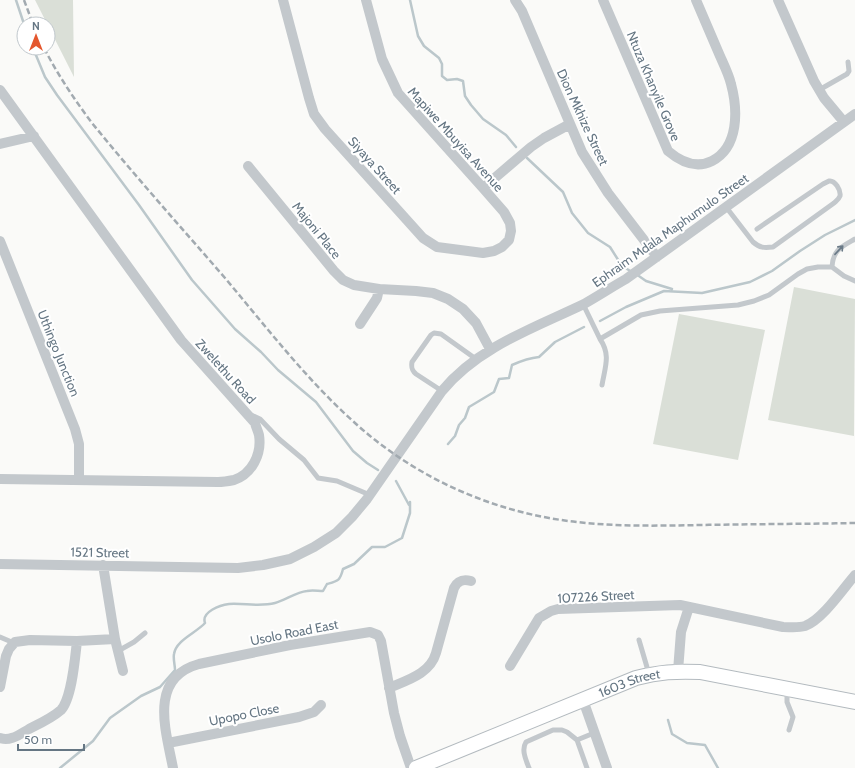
<svg xmlns="http://www.w3.org/2000/svg" width="855" height="768" font-family="Cabin,sans-serif">
	<style>
		.green { fill: #dadfd7 }
		.lines { fill: none; stroke-linecap: round; stroke-linejoin: round }
		.stream { stroke: #bbc7cb; stroke-width: 2.5 }
		.secondary-casing { stroke: #b3babf; stroke-width: 16 }
		.lane { stroke: #c3c8cc; stroke-width: 5 }
		.street { stroke: #c3c8cc; stroke-width: 10 }
		.secondary { stroke: #fff; stroke-width: 14 }
		.rail { stroke: #a2aab0; stroke-width: 2.5; stroke-dasharray: 6 3; stroke-linecap: butt }
		.oneway { stroke: #6a7a87 }
		.labels { text-anchor: middle; stroke-width: 4; stroke-linejoin: round; paint-order: stroke }
		.street-label { font-size: 13px; fill: #657683; stroke: #fff }
	</style>
	<rect width="100%" height="100%" fill="#fafaf8"/>
	<!-- green -->
	<path class="green" d="M35 0H73L74 77Z
		M794 287 855 299 854 436 768 420Z
		M679 314 765 330 738 460 653 444Z"/>
	<g class="lines">
		<!-- stream -->
		<path class="stream" d="M16 0 24 24
			M410 0 418 36 424 46 439 58 442 64V76L447 80 457 79 463 81 465 96 471 105 483 119 506 135 516 147
			M33 48 45 77 57 95 139 205 192 280 235 329 261 352 278 370 316 402 353 451 367 463 378 470
			M527 158 563 192 572 213 588 233 610 247 622 266 632 272
			M636 274 646 281 672 289
			M600 321 626 307 664 291 702 293 750 282 772 271 800 251 825 235 855 220
			M448 444 455 436 459 425 465 418 469 407 494 392 499 379 509 378 512 365C521 361 529 358 539 357L555 342 584 327
			M396 481 409 505
			M668 720 672 734 687 743 705 745 718 768
			M60 768 93 741 110 718 141 696 160 687 175 670C175 665 173 659 174 654 176 640 196 633 205 623 201 612 220 605 229 604 244 603 260 607 275 603 286 600 296 592 307 591 312 590 318 591 323 591L327 584C338 581 340 581 343 569L354 564 372 547H385L402 538 410 513V502"/>
		<!-- secondary casing -->
		<g class="secondary-casing">
			<g id="secondary">
				<path id="s1" d="M416 768 636 678C659 672 676 671 700 672L855 702"/>
			</g>
		</g>
		<!-- lane -->
		<path class="lane" d="M819 90 847 74 849 71 848 62
			M726 207 753 242C760 248 764 248 773 247L834 203C836 201 839 199 840 196 841 190 835 180 829 181 827 182 825 183 823 184L757 229
			M832 267C833 250 841 247 855 239
			M583 304 600 339 641 315 660 311 738 305 754 301 769 295 798 274 807 269 818 267H832L844 276 855 281
			M600 339C611 355 605 367 602 385
			M442 391 416 374C412 371 411 368 412 362L431 335 434 333 441 334 476 359
			M251 415 260 419 279 439 304 460 318 478 337 481 370 495
			M0 637 14 643
			M639 640 649 674
			M118 651 134 642 145 633
			M787 691V702L793 717 789 730
			M577 740 594 733
			M529 768C526 760 521 750 526 742L553 730H562L567 732 577 740 587 768"/>
		<!-- street -->
		<path class="street" d="M283 0 309 98 314 114 325 129 423 238 437 247 483 253 494 251 502 247 509 240 511 231 510 223 504 212 483 188 398 93 382 59 366 0
			M515 0 522 11 582 152 608 193 657 257
			M603 0 668 151C681 162 696 169 712 161 739 147 738 110 731 84 729 75 724 65 720 56 712 37 704 19 696 0
			M778 0 814 81 824 98 844 122
			M0 90 181 340 255 423C256 427 258 431 259 435 262 454 252 474 234 480 229 481 223 482 218 482L0 479
			M0 144 34 136
			M248 166 334 271 343 280 354 285 379 289 416 291 433 293 448 299 463 309 476 323 490 349
			M483 188 531 147 544 138 570 124
			M0 241 75 429 79 444V479
			M360 324 377 298 379 289
			M0 564 238 568 263 565 290 559 314 547 336 533 352 517 367 499 442 391C478 347 534 328 584 304 598 296 612 287 626 279L855 114
			M103 565 115 639 123 671
			M510 666 539 618 551 611 558 609 680 605 783 627C791 627 798 628 805 626 822 620 843 589 855 575
			M678 671 681 632 689 607
			M0 687 6 656 9 649 15 642 30 640 77 641 115 639
			M389 688C407 680 430 674 436 653L454 588C458 580 463 579 471 581
			M583 700 607 768
			M0 738C10 742 20 734 29 729 39 724 52 718 61 710 72 698 75 658 77 641
			M168 743 299 717 314 712 321 705
			M173 768C166 731 148 678 199 664L290 645 370 632 378 635 381 641 394 713 400 736 411 768"/>
		<!-- secondary -->
		<use href="#secondary" class="secondary"/>
		<!-- rail -->
		<path class="rail" d="M24 0 33 24
			M44 48C58 75 74 99 92 123 135 176 180 226 225 278 267 328 307 380 355 423 409 472 477 505 549 518 599 527 650 526 702 525 753 524 804 524 855 523"/>
	</g>
	<!-- one-way arrows -->
	<defs><path id="oneway-shaft" d="M-6 0H5M1.5-3L5.5 0L1.5 3" fill="none" stroke-width="1.6" stroke-linecap="round" stroke-linejoin="round"/></defs>
	<use class="oneway" href="#oneway-shaft" transform="translate(839 250) rotate(-47)"/>
	<g class="labels">
		<!-- street labels -->
		<g class="street-label">
			<text transform="translate(654 86) rotate(67)" y="5">Ntuza Khanyile Grove</text>
			<text transform="translate(583 117) rotate(65)" y="5">Dion Mkhize Street</text>
			<text transform="translate(456 139) rotate(48)" y="5">Mapiwe Mbuyisa Avenue</text>
			<text transform="translate(375 165) rotate(48)" y="5">Siyaya Street</text>
			<text transform="translate(317 230) rotate(51)" y="5">Majoni Place</text>
			<text transform="translate(670 230) rotate(-35)" y="5">Ephraim Mdala Maphumulo Street</text>
			<text transform="translate(59 353) rotate(68)" y="5">Uthingo Junction</text>
			<text transform="translate(226 371) rotate(48)" y="5">Zwelethu Road</text>
			<text transform="translate(100 552) rotate(1)" y="5">1521 Street</text>
			<text transform="translate(596 596) rotate(-3)" y="5">107226 Street</text>
			<text transform="translate(294 632) rotate(-11)" y="5">Usolo Road East</text>
			<text dy="5" stroke="none"><textPath href="#s1" startOffset="230">1603 Street</textPath></text>
			<text transform="translate(244 714) rotate(-11)" y="5">Upopo Close</text>
		</g>
	</g>
	<!-- north arrow -->
	<g transform="translate(36 36)"><circle r="19" fill="#ffffff" stroke="#c1c8cd"/>
	<path d="M0-3L7 15L0 10L-7 15Z" fill="#e4572e"/>
	<text y="-6" font-size="11" font-weight="bold" text-anchor="middle" fill="#657683">N</text>
	</g>
	<!-- scale -->
	<path d="M18 744v6h66v-6" fill="none" stroke="#657683" stroke-width="2"/>
	<text x="24" y="744" font-size="12" fill="#657683" stroke="#ffffff" stroke-width="3" paint-order="stroke">50 m</text>
</svg>
